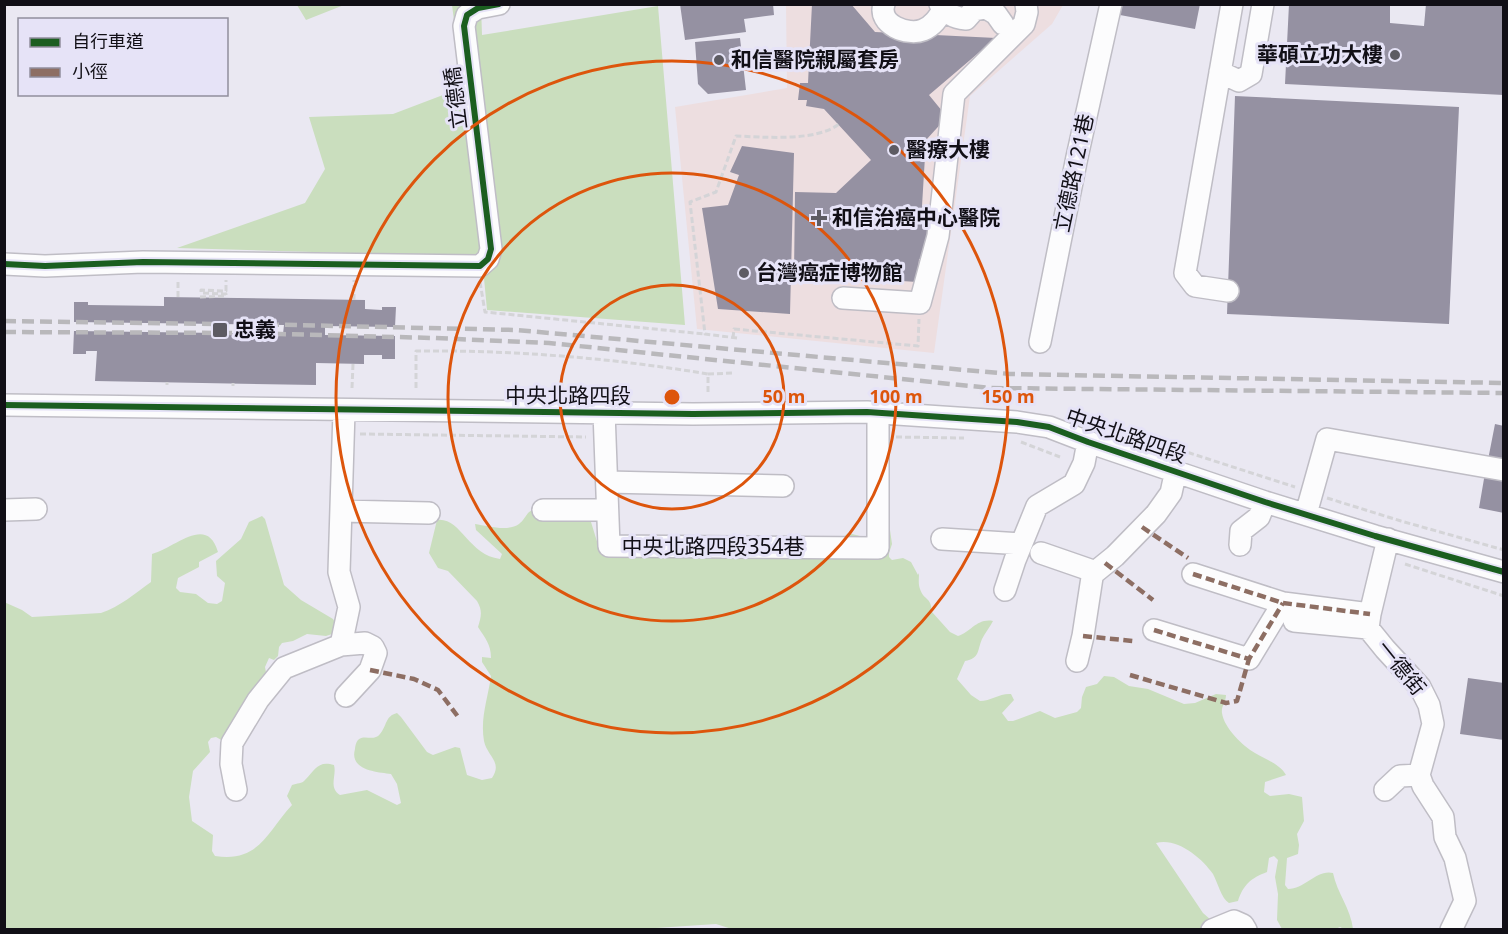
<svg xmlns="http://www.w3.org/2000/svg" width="1508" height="934" font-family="'Noto Sans','Noto Sans TC',sans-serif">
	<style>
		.medical { fill: #eddee0 }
		.green { fill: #cadebe }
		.building { fill: #9591a2 }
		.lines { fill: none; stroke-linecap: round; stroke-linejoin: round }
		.minor-casing { stroke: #bfbdc5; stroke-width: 24 }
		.path { stroke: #d4d4d7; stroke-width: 3; stroke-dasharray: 6 3; stroke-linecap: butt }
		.minor { stroke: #fcfcfd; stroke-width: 21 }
		.rail { stroke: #b9b8bb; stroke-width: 4.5; stroke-dasharray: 12 6; stroke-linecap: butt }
		.quiet { stroke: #8d6e63; stroke-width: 4.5; stroke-dasharray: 9 4.5; stroke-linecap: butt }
		.cycleway-casing { stroke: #e6e3f7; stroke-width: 10 }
		.cycleway { stroke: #1b5e20; stroke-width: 6 }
		.ring { fill: none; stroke: #dd550c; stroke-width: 3 }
		.poi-dot { fill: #5d5b63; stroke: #e6e3f7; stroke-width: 2 }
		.labels { text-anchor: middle; stroke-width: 6; stroke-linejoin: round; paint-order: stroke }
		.poi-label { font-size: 21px; font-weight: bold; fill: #110f16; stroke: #e6e3f7; text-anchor: start }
		.street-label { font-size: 21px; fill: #110f16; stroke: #e6e3f7 }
		.centre { fill: #dd550c; stroke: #e6e3f7; stroke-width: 3 }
		.ring-label { font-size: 18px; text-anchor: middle; font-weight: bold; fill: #dd550c; stroke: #e6e3f7; stroke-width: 6; stroke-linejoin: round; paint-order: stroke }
	</style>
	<rect width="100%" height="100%" fill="#eae8f2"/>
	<!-- medical -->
	<path class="medical" d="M786 5H1063L1052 24 970 96 934 353 697 329 675 107 787 88Z"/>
	<!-- green -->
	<path class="green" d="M297 5H344L306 20Z
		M452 5H481L482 35 658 6 685 325 487 310 482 257 177 248 305 203 325 169 309 117 393 114 443 95 459 59Z
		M537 509 594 517 597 521 591 522 599 548 840 540 848 533 864 537 885 529 890 530 892 544 889 553V557L892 560 903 558 911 562 918 575 919 573C919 578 918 584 920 589 924 601 931 596 932 612L950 632 958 636C971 632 977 618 993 621 990 627 985 633 982 639 977 651 980 658 965 661L957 679 971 695 980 701C991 701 1000 693 1011 694L1014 700 1002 713 1008 721H1013L1040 711 1055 718 1077 712 1081 708 1082 697 1086 687 1097 684 1104 676 1114 677 1129 686 1148 689 1184 704 1195 703 1216 694 1226 695C1226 702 1221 706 1222 713 1224 728 1243 746 1255 753 1265 759 1280 764 1286 775L1265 782 1264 792 1270 796 1289 794 1302 797 1304 821 1297 834 1299 845 1298 854 1287 858 1285 885 1288 889C1305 889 1317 869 1333 873 1337 893 1351 909 1353 929H1344L1340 927 1333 930 1282 929 1277 920 1278 894 1275 877 1278 860 1274 856 1269 858 1267 872C1251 878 1243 885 1238 901L1229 903C1221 898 1218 883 1213 874 1202 858 1177 837 1156 843L1203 913 1211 920 1242 929 735 930 716 924 626 930 5 929 4 602 22 610 32 617 101 613C121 606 134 594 151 582L152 554C175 548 207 514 218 552L199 562V567L178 578 176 588 180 592 196 594 208 603 217 604 222 601 225 583 217 576 216 561 241 539 249 522 262 516 265 519 284 585 301 600 333 619 336 624 335 633 326 636 307 634 293 641 282 643 279 647 278 656 274 660 269 658 265 667 269 689 264 713 225 742 216 737 211 738 208 742 210 752 193 771 189 797 192 821 213 835 212 851 215 856C259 863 267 832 292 805L287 796 292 785C297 783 302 784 305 780 315 770 318 760 334 765 337 776 328 787 340 795L367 790 397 805 401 803 397 784 391 774C376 772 349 770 355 749 355 747 356 742 358 740 364 734 374 742 380 734 387 726 385 716 397 713L401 717 427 752 433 755 455 747 460 748 467 775 482 780 492 778C503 762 487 756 484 741 480 718 488 698 491 676L482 662V657L491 658C491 644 485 638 478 627 481 617 483 611 477 601L448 571 438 568 429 553 437 520C461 517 468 555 500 559L502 554 476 530 475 524C488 526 508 532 519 524 527 518 526 510 537 509Z"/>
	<!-- building -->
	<path class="building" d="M680 4H773L774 15 744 19 746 32 685 40Z
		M812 4H851L875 32 996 38 929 95 947 117 926 140 922 206H928L926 259H919L917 282 794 274 795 192 836 193 871 160 824 109 806 106 807 100H798L800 83H808Z
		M1122 4H1200L1195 29 1120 15Z
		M1289 4H1390V23L1424 26 1426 4H1504V95L1285 84Z
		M740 38 746 90 708 94 698 84 695 42Z
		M1235 96 1459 107 1449 324 1227 314Z
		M742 146 794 153 790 314 718 309 702 208 728 205 739 175 730 172Z
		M164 297 365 300V309L382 310V307H396L395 327 325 326V335L395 336V359H382V355H364V364L316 363V385L95 381 97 351H86V354H73L74 331 283 334 284 325 74 322V302H88V305L164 306Z
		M1495 424 1504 426V468L1487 465Z
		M1485 473 1504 476V513L1479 508Z
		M1468 678 1504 683V740L1460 734Z"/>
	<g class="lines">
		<!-- minor casing -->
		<g class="minor-casing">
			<path id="minor" d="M884 4C877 25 908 36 923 30 933 26 938 18 943 10
				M940 4C946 14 955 18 966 19L974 10 986 8 996 14 1003 24
				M1220 72 1239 81 1251 74 1263 4
				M4 264 45 266 143 262 480 266 488 259 491 249 464 26 467 15 478 8 499 4
				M1228 291 1195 286 1185 273 1232 4
				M843 298 920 303 938 236 954 94 1024 24 1027 12 1026 4
				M1040 342 1077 157 1111 4
				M4 405 693 414 867 412 1017 422 1049 427 1088 442 1265 502 1375 536 1504 572
				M604 412 609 546 878 548V413
				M607 482 783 486
				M4 510 36 509
				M543 510H607
				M341 511 429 513
				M1306 514 1327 439 1504 470
				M942 539 1021 544
				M1388 539 1370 614 1368 628 1385 649 1420 687 1429 705 1433 724 1419 775 1423 786 1443 817 1445 837 1455 858 1465 901 1451 930
				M1240 545 1241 531 1259 517 1265 502
				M1041 553 1093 571
				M1193 574 1283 603 1370 614
				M1005 590 1015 560 1037 506 1074 484 1084 463 1088 442
				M1294 621 1368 628
				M1154 630 1249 659 1283 603
				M341 645 365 643 373 647 376 653 370 670 346 696
				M1077 661 1083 636 1093 571 1094 573 1115 556 1156 514 1171 493 1176 470
				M236 790 231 764 232 743 258 700 284 668 341 645 349 607 339 572 344 411
				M1385 790 1400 776 1419 775
				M1212 930 1234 921 1243 925 1246 930"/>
		</g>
		<!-- path -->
		<path class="path" d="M480 282 485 312 704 334
			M178 297V279
			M200 297 226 296V294L201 293V290L226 291V280
			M354 300V280
			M733 338 734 329 918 346 919 319
			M737 338 705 334 690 202 716 192 736 136C764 137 816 142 839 124
			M167 382V385
			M233 386V383
			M352 388 353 364
			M416 388V351C513 350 612 358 708 374
			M708 392V374L733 373
			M360 434 586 437
			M896 437 964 438
			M1021 442 1060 457
			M1171 447 1295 487
			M1327 498 1401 521 1504 550
			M1405 564 1504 596"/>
		<!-- minor -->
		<use href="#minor" class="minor"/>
		<!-- rail -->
		<path class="rail" d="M4 321 219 324
			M249 324 516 330 1010 374 1504 383
			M4 332 242 333 434 338 549 343 990 388 1504 393"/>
		<!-- quiet -->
		<path class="quiet" d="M1142 527 1188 558
			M1105 563 1153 600
			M1193 574 1283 603 1370 614
			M1154 630 1249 659 1283 603
			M1083 636 1133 641
			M370 670 414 679 438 690 459 718
			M1130 675 1226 703 1237 701 1249 659"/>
		<!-- cycleway casing -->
		<g class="cycleway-casing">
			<path id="cycleway" d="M4 264 45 266 143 262 480 266 488 259 491 249 464 26 467 15 478 8 499 4
				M4 405 693 414 867 412 1017 422 1049 427 1088 442 1265 502 1375 536 1504 572"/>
		</g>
		<!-- cycleway -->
		<use href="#cycleway" class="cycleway"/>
	</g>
	<!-- distance rings -->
	<g class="ring">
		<circle cx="672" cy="397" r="112"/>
		<circle cx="672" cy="397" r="224"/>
		<circle cx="672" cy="397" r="336"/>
	</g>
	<!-- markers -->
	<g class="poi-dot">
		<circle cx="1395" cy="55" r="6"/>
		<circle cx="719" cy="60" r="6"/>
		<circle cx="894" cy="150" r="6"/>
		<path d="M816 209h6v6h6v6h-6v6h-6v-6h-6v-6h6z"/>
		<circle cx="744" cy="273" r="6"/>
		<rect x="212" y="322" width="16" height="16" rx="3"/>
	</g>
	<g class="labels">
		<!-- poi labels -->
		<g class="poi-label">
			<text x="1383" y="62" text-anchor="end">華碩立功大樓</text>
			<text x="731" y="67">和信醫院親屬套房</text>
			<text x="906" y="157">醫療大樓</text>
			<text x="832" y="225">和信治癌中心醫院</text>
			<text x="756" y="280">台灣癌症博物館</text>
			<text x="234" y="337">忠義</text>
		</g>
		<!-- street labels -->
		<g class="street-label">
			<text transform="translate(456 98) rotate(-97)" y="7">立德橋</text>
			<text transform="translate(1074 173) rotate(-78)" y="7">立德路121巷</text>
			<text x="568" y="403">中央北路四段</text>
			<text transform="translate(1126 436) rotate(19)" y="7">中央北路四段</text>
			<text x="713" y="554">中央北路四段354巷</text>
			<text transform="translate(1401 668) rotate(51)" y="7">一德街</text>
		</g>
	</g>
	<circle cx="672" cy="397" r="9" class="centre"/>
	<g class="ring-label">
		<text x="784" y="403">50 m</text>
		<text x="896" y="403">100 m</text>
		<text x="1008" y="403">150 m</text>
	</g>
	<!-- border -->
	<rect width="1508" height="934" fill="none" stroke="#110f16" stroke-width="12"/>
	<!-- legend -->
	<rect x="18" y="18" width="210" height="78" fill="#e6e3f7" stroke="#918e9d" stroke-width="1.5"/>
	<rect x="30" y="38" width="30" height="9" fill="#1b5e20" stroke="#918e9d" stroke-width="1.5"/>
	<text x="72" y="48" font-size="18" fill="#110f16">自行車道</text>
	<rect x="30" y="68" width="30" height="9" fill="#8d6e63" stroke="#918e9d" stroke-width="1.5"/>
	<text x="72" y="78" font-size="18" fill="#110f16">小徑</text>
</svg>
